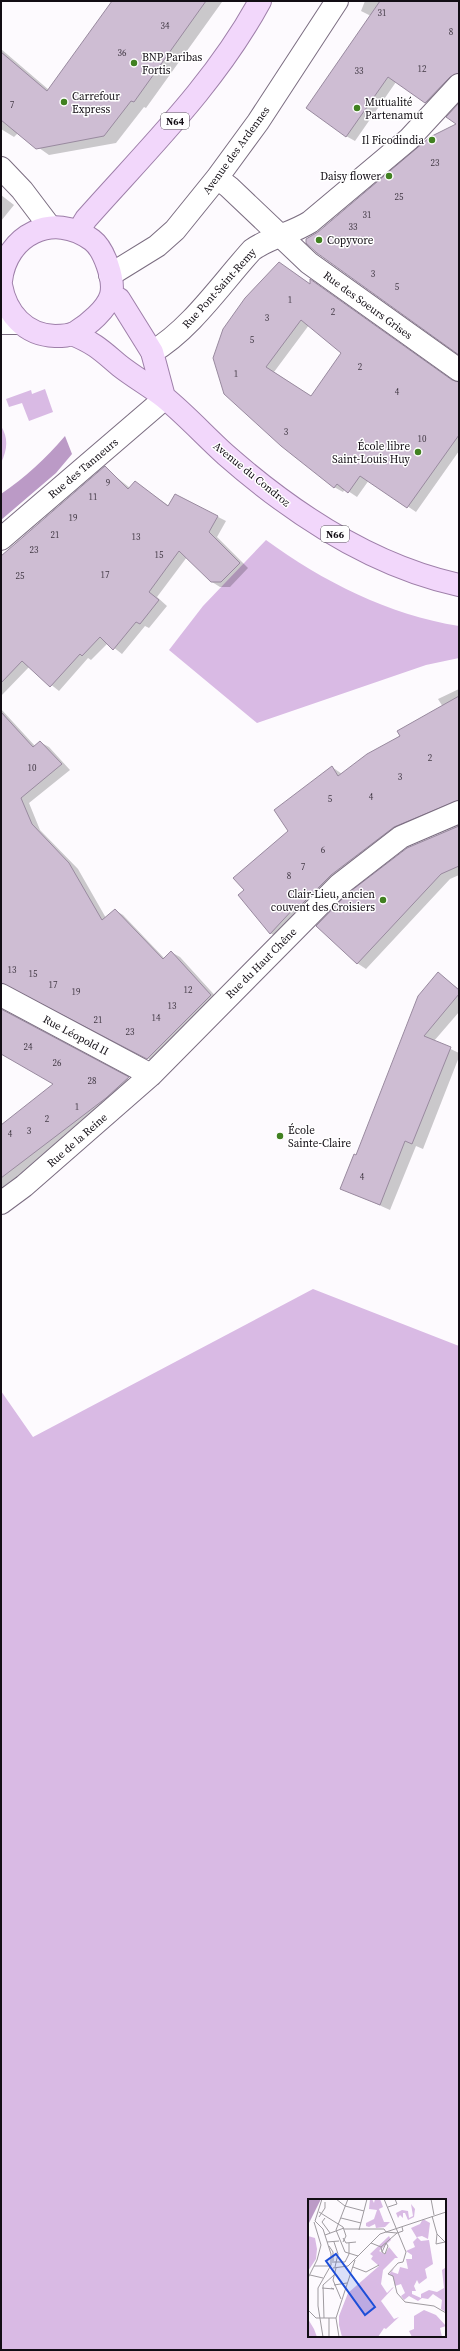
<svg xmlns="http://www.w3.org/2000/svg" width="460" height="2351" font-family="'Source Serif 4',serif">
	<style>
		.green { fill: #d9bae4; fill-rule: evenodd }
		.water { fill: #bb9ac6 }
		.shadow { fill: #0003; fill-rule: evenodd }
		.building { fill: #cebdd3; stroke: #998a9f; fill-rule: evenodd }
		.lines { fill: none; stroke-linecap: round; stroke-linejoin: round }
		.minor-casing { stroke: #7b6d81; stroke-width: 24 }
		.secondary-casing { stroke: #7b6d81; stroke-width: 24 }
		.primary-casing { stroke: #9e7fa9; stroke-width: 24 }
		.minor { stroke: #fff; stroke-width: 22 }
		.secondary { stroke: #fff; stroke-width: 22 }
		.primary { stroke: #f2d7fb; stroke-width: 22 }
		.poi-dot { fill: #418121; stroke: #fff; stroke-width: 1.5 }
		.labels { text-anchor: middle; stroke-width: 3; stroke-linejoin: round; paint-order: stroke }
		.number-label { font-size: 9px; fill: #413944 }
		.shield { fill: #fff; stroke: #59565a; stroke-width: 1 }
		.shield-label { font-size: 10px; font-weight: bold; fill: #120d14 }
		.poi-label { font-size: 11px; fill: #120d14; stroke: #fff; text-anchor: start }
		.street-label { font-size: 11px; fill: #120d14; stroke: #fff }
		.inset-road { fill: none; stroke: #9f9ba0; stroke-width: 1 }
		.view { fill: #1d4ed8; fill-opacity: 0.15; stroke: #1d4ed8; stroke-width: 2 }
		.inset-edge { fill: none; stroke: #120d14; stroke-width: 2 }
	</style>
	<rect width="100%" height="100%" fill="#fdfafe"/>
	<!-- green -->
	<path class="green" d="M45 389 53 412 29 421 22 403 9 407 6 399 31 390 32 394Z
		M1 426C9 439 7 450 1 463Z
		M266 540C322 581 389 615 459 626V658L426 665 257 723 169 650 203 606Z
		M313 1289 459 1346V2350H1V1391L33 1437ZM309 2200H445V2336H309Z"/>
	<!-- water -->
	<path class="water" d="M65 436 72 454 56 473 1 520V494C26 477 45 459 65 436Z"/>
	<!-- shadow -->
	<path class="shadow" d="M113 1 222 2 146 108 144 107 116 143 49 155 18 133 14 137 1 129V49L49 90Z
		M365 1H459V82L434 107 396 82 355 141 346 136 371 16 361 11Z
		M1 195 14 205 1 221Z
		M287 268 455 384V382H459V451L416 512 369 480 357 497 345 489 343 492 334 487 281 445 225 393ZM309 325 342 353 312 397 274 372Z
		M105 468 130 488 135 482 169 506 175 495 226 521 217 537 248 568 230 587H220L212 582 187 557 157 597 167 606 149 628 145 626 122 654 108 643 91 660 88 658 59 691 29 667 1 696V558Z
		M459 689V807L279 938 270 933 246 890 290 831 332 767 342 774 443 707 438 699Z
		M1 709 35 746 40 742 49 747 70 770 29 803 40 830 78 869 106 918 115 910 123 915 165 959 171 952 180 957 219 1000 156 1063 16 988 1 991Z
		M459 825V875L450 879 366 969 357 963 408 849Z
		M438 974 459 989V1012L434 1041 459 1053V1057L423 1149 416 1146 390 1210 341 1188Z
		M1 1008 3 1011 136 1083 107 1108 1 1190V1126L55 1084 1 1053Z"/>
	<!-- building -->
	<path class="building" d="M112 1H206L134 102 131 101 104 136 36 149 1 120V52L47 91Z
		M380 1H459V73L450 77 425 103 388 77 346 137 306 108Z
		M459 103V355L317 253 306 243V239L318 232 430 137 456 124 446 117Z
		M279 262 310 284V279L452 380 459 382V435L407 508 360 476 348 493 337 484 334 488 281 446 224 394 213 358 223 329 245 298ZM301 320 341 353 311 396 266 367Z
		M105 466 128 489 135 481 168 506 175 494 218 516 209 532 240 563 221 582H211L179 551 149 592 159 600 140 624 136 622 113 650 100 637 82 656 80 654 50 687 22 661 1 683V556Z
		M459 696V800L394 827 331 875 298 908 296 906 270 934 238 895 244 890 233 878 288 831 274 810 332 766 338 776 367 754 400 736 397 731Z
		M1 712 33 747 40 741 62 764 21 798 32 824 69 863 102 920 115 909 163 959 171 951 211 995 147 1059 1 983Z
		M459 826V866L441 874 357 964 316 926 347 894 407 848Z
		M438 972 459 990V994L424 1036 451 1047 412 1144 405 1141 380 1205 340 1189 354 1154 356 1155 418 996Z
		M1 1009 129 1077 106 1098 1 1178V1125L53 1084 1 1054Z"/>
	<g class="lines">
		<!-- minor casing -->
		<g class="minor-casing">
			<path id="minor" d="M1 168 22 190 50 227
				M217 178 229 187 309 263 459 370
				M110 275 157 246 175 230 217 178 258 122 337 1
				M152 352C190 330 222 283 252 250 270 237 291 234 310 222L409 139 459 85
				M1 539 157 405 164 397
				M1 995 151 1075
				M1 1203 24 1186 151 1075 339 885 401 837 459 812"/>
		</g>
		<!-- secondary casing -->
		<g class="secondary-casing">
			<path id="secondary" d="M1 323H20"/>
		</g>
		<!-- primary casing -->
		<g class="primary-casing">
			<path id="primary" d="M78 232 86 219C148 149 215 84 260 1
				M1 281C6 235 53 211 92 240 104 249 115 280 111 295 107 309 88 325 76 332 70 336 62 336 55 336 25 335 6 313 1 285
				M111 295 119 299 152 352 164 397
				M72 334C96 344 101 350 120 366 134 377 150 386 164 397 186 415 205 436 226 455 292 513 372 566 459 585"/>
		</g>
		<!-- minor -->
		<use href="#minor" class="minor"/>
		<!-- secondary -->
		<use href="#secondary" class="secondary"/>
		<!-- primary -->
		<use href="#primary" class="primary"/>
	</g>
	<!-- markers -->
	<g class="poi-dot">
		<circle cx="134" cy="63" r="4"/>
		<circle cx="64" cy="102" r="4"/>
		<circle cx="357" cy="108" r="4"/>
		<circle cx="432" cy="140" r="4"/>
		<circle cx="389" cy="176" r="4"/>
		<circle cx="319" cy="240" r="4"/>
		<circle cx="418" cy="452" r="4"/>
		<circle cx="383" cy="900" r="4"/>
		<circle cx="280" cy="1136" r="4"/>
	</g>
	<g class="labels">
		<!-- number labels -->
		<g class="number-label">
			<text x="382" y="16">31</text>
			<text x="165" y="29">34</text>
			<text x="451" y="35">8</text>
			<text x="122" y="56">36</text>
			<text x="422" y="72">12</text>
			<text x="359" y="74">33</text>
			<text x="12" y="108">7</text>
			<text x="435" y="166">23</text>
			<text x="399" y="200">25</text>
			<text x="367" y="218">31</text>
			<text x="353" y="230">33</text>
			<text x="373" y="277">3</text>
			<text x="397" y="290">5</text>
			<text x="290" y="303">1</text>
			<text x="333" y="315">2</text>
			<text x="267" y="321">3</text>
			<text x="252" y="343">5</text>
			<text x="360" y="370">2</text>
			<text x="236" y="377">1</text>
			<text x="397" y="395">4</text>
			<text x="286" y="435">3</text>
			<text x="422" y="442">10</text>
			<text x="108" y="486">9</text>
			<text x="93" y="500">11</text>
			<text x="73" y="521">19</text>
			<text x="55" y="538">21</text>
			<text x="136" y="540">13</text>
			<text x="34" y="553">23</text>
			<text x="159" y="558">15</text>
			<text x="105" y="578">17</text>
			<text x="20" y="579">25</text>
			<text x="430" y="761">2</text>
			<text x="32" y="771">10</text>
			<text x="400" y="780">3</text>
			<text x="371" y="800">4</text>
			<text x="330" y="802">5</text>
			<text x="323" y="853">6</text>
			<text x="303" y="870">7</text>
			<text x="289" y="879">8</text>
			<text x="12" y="973">13</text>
			<text x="33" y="977">15</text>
			<text x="53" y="988">17</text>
			<text x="188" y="993">12</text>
			<text x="76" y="995">19</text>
			<text x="172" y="1009">13</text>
			<text x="156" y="1021">14</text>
			<text x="98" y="1023">21</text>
			<text x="130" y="1035">23</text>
			<text x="28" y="1050">24</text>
			<text x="57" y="1066">26</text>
			<text x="92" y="1084">28</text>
			<text x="77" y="1110">1</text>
			<text x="47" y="1122">2</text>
			<text x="29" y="1134">3</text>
			<text x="10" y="1137">4</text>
			<text x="362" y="1180">4</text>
		</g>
		<!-- shield labels -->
		<g class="shield">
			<rect x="161" y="113" width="28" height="16" rx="3"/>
			<rect x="321" y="526" width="28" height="16" rx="3"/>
		</g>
		<g class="shield-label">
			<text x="175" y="125">N64</text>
			<text x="335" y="538">N66</text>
		</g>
		<!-- poi labels -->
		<g class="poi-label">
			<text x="142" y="61">BNP Paribas<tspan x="142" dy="13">Fortis</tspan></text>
			<text x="72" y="100">Carrefour<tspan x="72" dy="13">Express</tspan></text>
			<text x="365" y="106">Mutualité<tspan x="365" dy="13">Partenamut</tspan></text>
			<text x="424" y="144" text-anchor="end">Il Ficodindia</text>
			<text x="381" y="180" text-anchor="end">Daisy flower</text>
			<text x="327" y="244">Copyvore</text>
			<text x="410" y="450" text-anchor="end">École libre<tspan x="410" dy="13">Saint-Louis Huy</tspan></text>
			<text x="375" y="898" text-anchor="end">Clair-Lieu, ancien<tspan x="375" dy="13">couvent des Croisiers</tspan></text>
			<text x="288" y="1134">École<tspan x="288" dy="13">Sainte-Claire</tspan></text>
		</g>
		<!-- street labels -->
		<g class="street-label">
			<text transform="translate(236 150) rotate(-54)" y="4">Avenue des Ardennes</text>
			<text transform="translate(219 288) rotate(-48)" y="4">Rue Pont-Saint-Remy</text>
			<text transform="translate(368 305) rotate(36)" y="4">Rue des Soeurs Grises</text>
			<text transform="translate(83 468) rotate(-40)" y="4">Rue des Tanneurs</text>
			<text transform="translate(252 474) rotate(39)" y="4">Avenue du Condroz</text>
			<text transform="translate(261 963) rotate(-45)" y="4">Rue du Haut Chêne</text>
			<text transform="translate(76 1035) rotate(28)" y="4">Rue Léopold II</text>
			<text transform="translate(77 1140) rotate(-41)" y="4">Rue de la Reine</text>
		</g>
	</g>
	<!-- overview -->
	<g transform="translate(308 2199)">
		<rect width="138" height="138" fill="#fdfafe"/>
		<path d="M62 0H64L66 4 67 0H72L75 8 71 10 76 23H82L77 28 68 29 67 25 61 28 58 27V24L66 20 69 11 61 10ZM103 5 107 10 106 18 100 21 97 14H95V19L92 16 90 19 88 14 94 11 100 12 101 19 105 17ZM115 20 122 24 120 40 114 37 109 38 113 42 121 41 125 65 117 70 119 79 111 85 109 81 106 87 108 92H104V95L113 99V95L121 91 129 93 136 89 134 71 137 69 138 113 133 110 134 101 125 95 120 100 114 99 110 102 101 97 96 101 93 97 97 94 93 85 87 87 85 78 81 75 86 69 84 73 90 75 92 68 100 70 98 60H104V56L98 52 107 48 105 43 109 39 103 29 112 25ZM0 37 7 39 9 50 8 60 0 72ZM81 37 83 41 71 52 77 55 81 48 90 59H87L75 71 73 85 79 94 84 89 86 88 73 102 86 120 91 118 78 130 76 129 70 138H34L31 126V117L40 94 71 67 63 60 65 57 62 55ZM116 111 128 116 138 127 132 129 134 138H104L101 132 106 130V117ZM0 120 6 130 9 138H0Z" fill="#d9bae4"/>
		<path d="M0 0H13L0 26Z" fill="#bb9ac6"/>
		<path class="inset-road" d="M28 0 37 7 56 12M76 0 98 53 95 63 90 64 80 75 85 77 89 94 97 103 126 107 138 114M123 0 126 16M80 8 89 5 87 0M11 13 35 28 38 37 35 43M124 17 129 35 137 43 128 45 129 35M11 18 17 9V3M17 19 14 23 22 34M33 19 53 24M7 22 15 30 23 55V66M7 22 14 0M36 30H76L78 33 89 34 95 32 94 28M28 31 37 53 50 57M28 31 40 0M51 31 59 0M17 36 36 29M35 39 38 44 48 43M19 43 31 42M26 43 30 55 27 68M63 44 73 48 89 34M21 47 25 53V64M73 48 74 53 78 44 80 47 77 55 74 53M26 63H37L41 55V44M6 67H23M45 68 58 73 71 66M25 69 40 67 72 35 138 13M28 69 25 81 33 100M2 76 15 79M0 79 9 61 13 46 6 23M26 86 39 84M14 89 26 90 23 89M0 111 8 119H28M16 119 15 86 26 76M15 138 10 107V89L23 66M21 138V119M31 138 28 119 47 61"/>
		<path class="view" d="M28 55 67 108 57 116 18 62Z"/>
		<rect width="138" height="138" class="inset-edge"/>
	</g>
	<!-- border -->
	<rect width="460" height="2351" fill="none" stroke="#120d14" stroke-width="4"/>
</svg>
